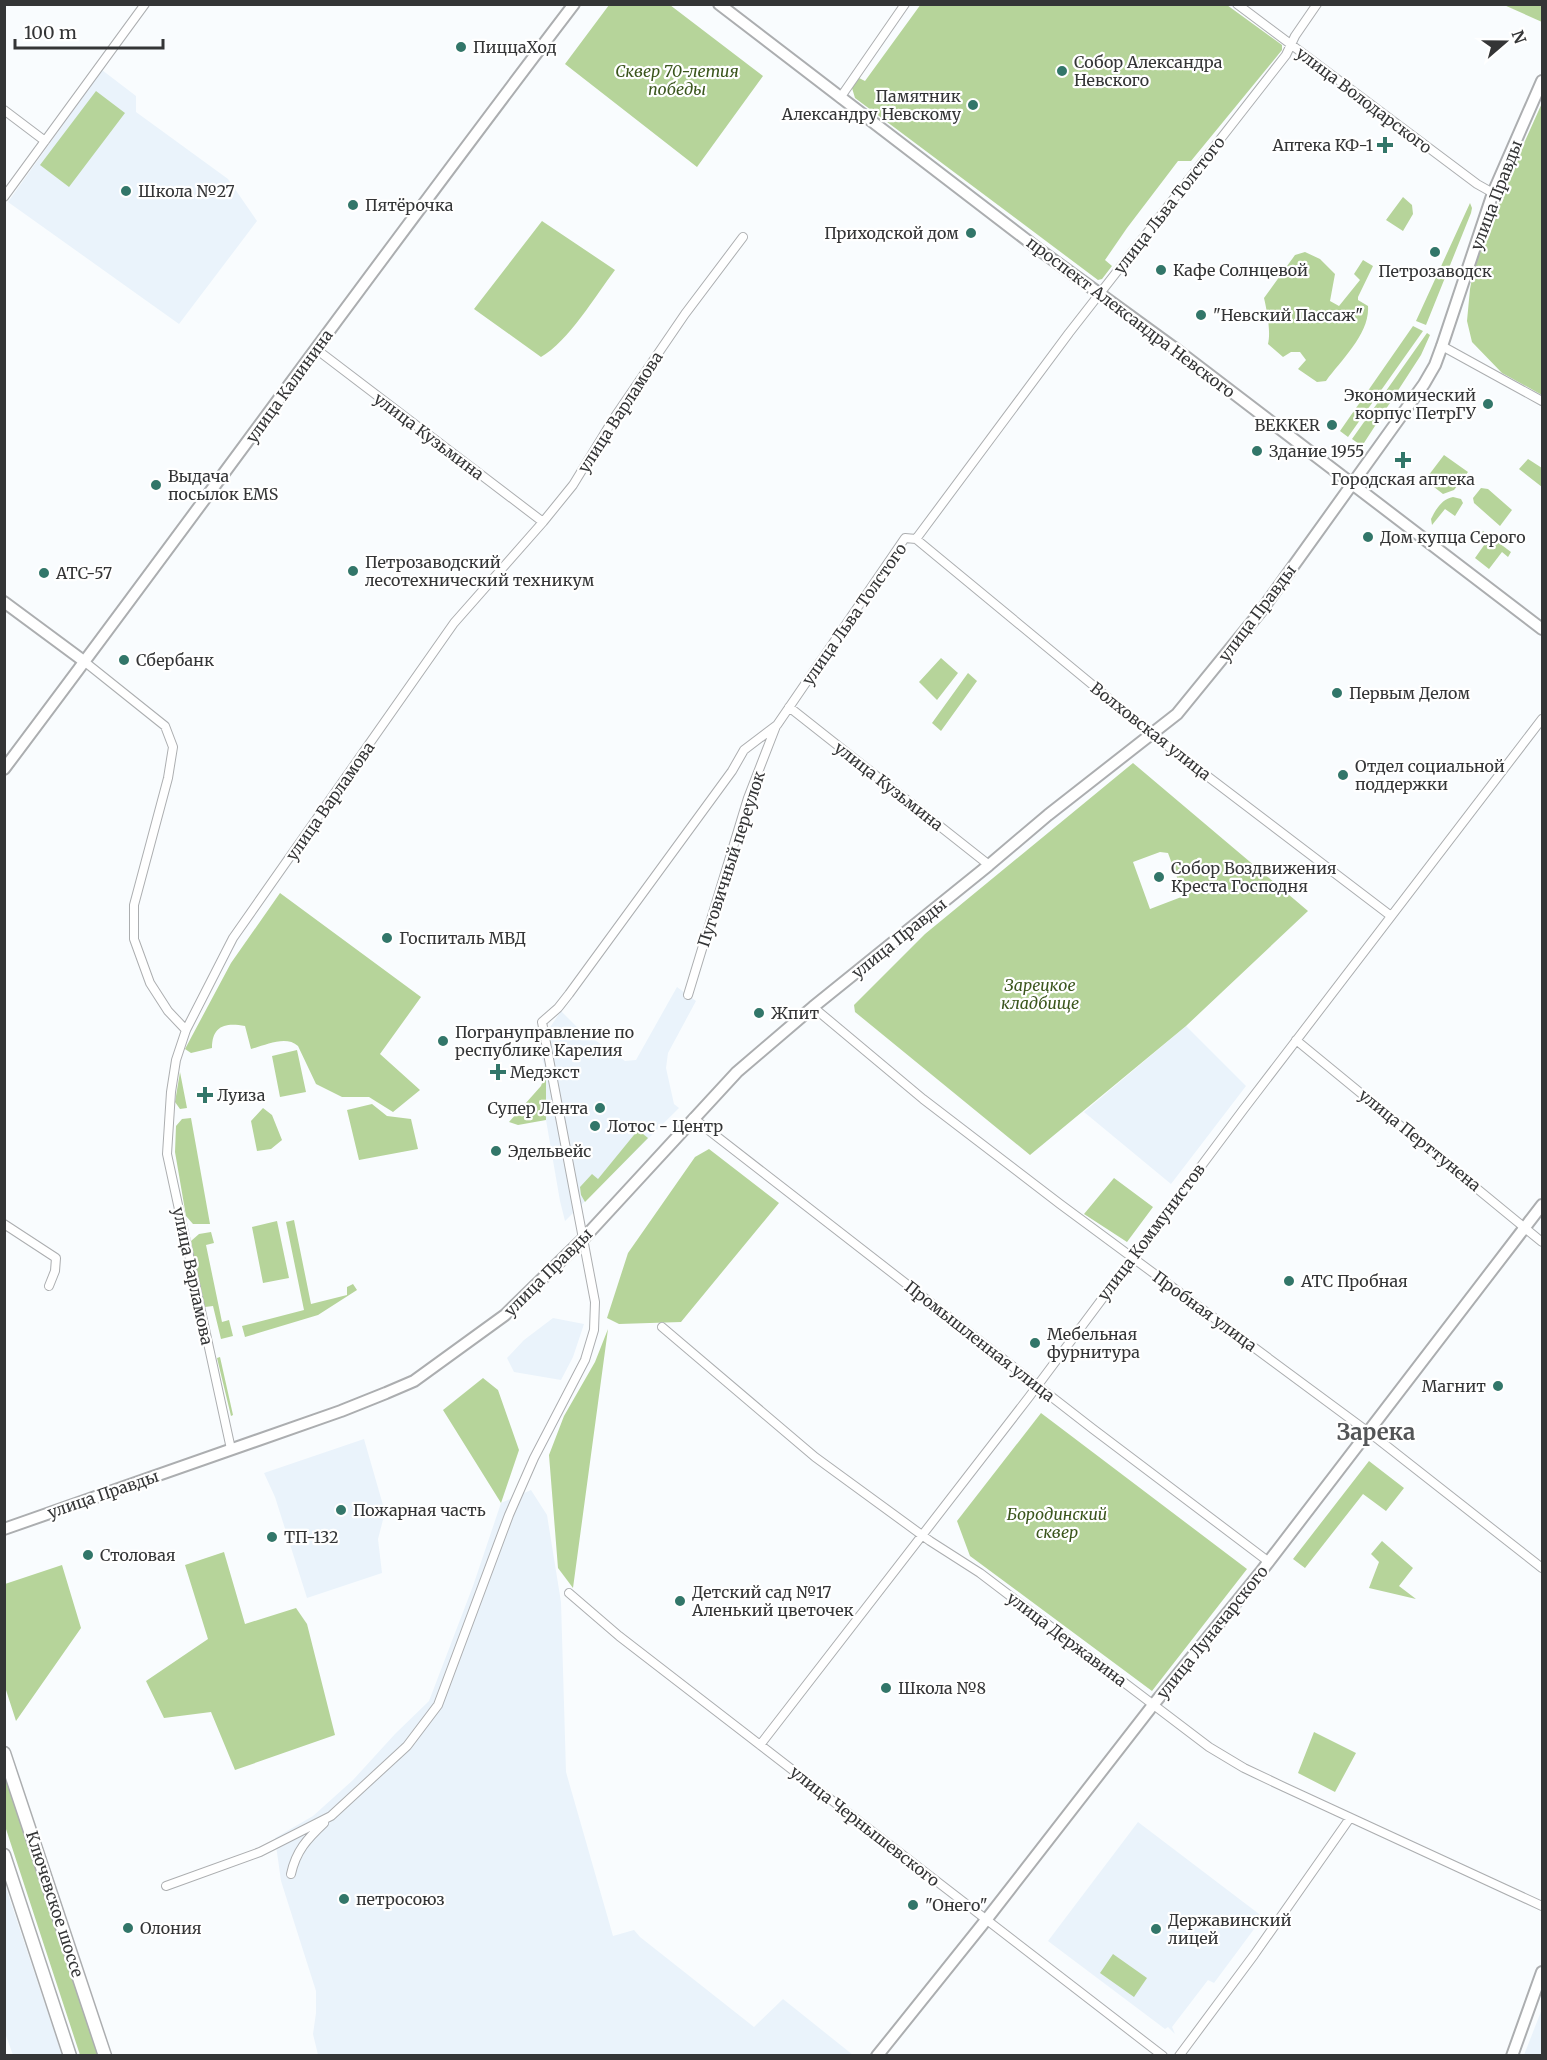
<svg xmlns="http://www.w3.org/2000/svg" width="1547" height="2060" font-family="Merriweather,serif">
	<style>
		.built { fill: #eaf3fb }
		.green { fill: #b6d49a; fill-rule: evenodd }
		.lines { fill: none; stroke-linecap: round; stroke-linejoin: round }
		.minor-casing { stroke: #acaeb0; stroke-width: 10 }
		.tertiary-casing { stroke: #acaeb0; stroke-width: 14 }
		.secondary-casing { stroke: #acaeb0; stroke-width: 14 }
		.primary-casing { stroke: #acaeb0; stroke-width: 15 }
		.minor { stroke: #fff; stroke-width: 8 }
		.tertiary { stroke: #fff; stroke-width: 10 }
		.secondary { stroke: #fff; stroke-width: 10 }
		.primary { stroke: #fff; stroke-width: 12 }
		.poi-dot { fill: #327669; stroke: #fff; stroke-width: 2 }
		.labels { text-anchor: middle; stroke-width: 4.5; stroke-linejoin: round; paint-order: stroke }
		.poi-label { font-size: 16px; fill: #343536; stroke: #fff; text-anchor: start }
		.park-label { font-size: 16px; font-style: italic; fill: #3b561d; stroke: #fff }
		.street-label { font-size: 16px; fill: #343536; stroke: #fff }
		.district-label { font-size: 22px; font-weight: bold; fill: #535557; stroke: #fff }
	</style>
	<rect width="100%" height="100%" fill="#f9fcfe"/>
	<!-- built -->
	<path class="built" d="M102 70 136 96V112L228 179 257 221 179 324 8 202Z
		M677 987 696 1001 668 1053 666 1068 674 1104 679 1108 565 1221 560 1201 546 1120V1072L536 1036 549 1029 561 1011 579 1029 625 1061 636 1060Z
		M1186 1026 1246 1086 1171 1184 1084 1112Z
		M553 1318 584 1324 573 1357 561 1380 514 1372 507 1358 524 1340Z
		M364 1439 385 1512 378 1539 382 1573 307 1598 275 1497 264 1473Z
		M531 1490 547 1515 561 1602 566 1772 613 1936 634 1930 640 1937 754 2027 783 1999 853 2055H318L313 2034 316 2013V1991L281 1881 275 1838 313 1816 353 1780 395 1734 429 1701 473 1586 501 1503Z
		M1138 1822 1263 1917 1214 1983 1208 1980 1172 2027 1175 2034 1168 2027 1165 2029 1048 1941Z
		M5 1885 62 2055H13L5 2033Z
		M1542 2009V2055H1524Z"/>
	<!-- green -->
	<path class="green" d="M921 4 1227 5 1282 45V50L1191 161H1178L1127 228 1105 260 1112 266 1102 279 1098 280 855 98 852 88 859 78 865 81Z
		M609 5H670L763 76 697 167 565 64Z
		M1504 5H1542V22Z
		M96 91 125 113 69 187 40 165Z
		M1542 103V395L1502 373 1472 342 1467 321 1470 289 1474 268 1508 179Z
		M1403 197 1412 205 1413 214 1403 231 1386 220Z
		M1470 203 1472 208 1471 213 1426 325 1416 321Z
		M542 221 615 270C596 295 568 342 541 357L474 309Z
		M1305 252 1320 259 1335 274 1330 301 1339 306 1360 280 1354 274 1363 260 1373 266 1358 297V300L1368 306C1370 334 1341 360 1326 381L1317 382 1298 369 1306 360 1300 352H1291L1283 357 1268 344C1271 332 1267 311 1264 298L1295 255Z
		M1413 326 1423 331 1348 437 1340 431Z
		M1427 333 1430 335 1421 355 1362 446 1352 439Z
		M1444 455 1468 472 1454 490 1443 494 1425 480Z
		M1528 459 1542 468V487L1519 469Z
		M1481 488 1488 489 1512 510 1500 526 1474 503 1473 498Z
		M1453 497 1461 499 1463 503 1455 516 1445 509 1432 525 1431 519C1436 509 1442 499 1453 497Z
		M1483 531 1511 552 1508 557 1502 552 1489 569 1475 558 1487 541 1480 535Z
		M941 658 958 673 937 700 919 682Z
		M968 673 977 681 941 731 932 723Z
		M1133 763 1308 911 1186 1026 1030 1155 855 1012 854 1005 925 934ZM1160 852 1168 853 1184 896 1150 909 1133 862Z
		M280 893 421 997 380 1054 420 1090 393 1112 369 1097H342L316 1084 298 1046C286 1035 266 1045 251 1049L245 1026C225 1022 212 1026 212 1048L191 1053 185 1049 231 963Z
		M297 1050 306 1092 280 1097 272 1056Z
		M180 1072 187 1108 180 1109 175 1102Z
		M546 1072V1120L518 1125 509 1122 541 1086Z
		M372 1104 387 1116 411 1119 418 1149 359 1160 347 1110Z
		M263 1108 272 1115 282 1140 271 1149 257 1151 251 1121Z
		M191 1118 210 1224H193L186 1216 175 1152 176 1126 182 1119Z
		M638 1130 648 1138 585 1202 581 1195 580 1187 592 1174 598 1179Z
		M709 1149 779 1203 681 1322 619 1324 607 1318 628 1253 695 1157Z
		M1114 1178 1153 1207 1127 1242 1084 1214Z
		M294 1220 311 1304 347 1295V1287L353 1284 357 1290 318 1315 245 1337 242 1326 304 1310 286 1222Z
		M277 1221 289 1278 263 1283 252 1227Z
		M211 1232 214 1243 206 1245 222 1322 229 1320 233 1336 221 1339 213 1306 205 1307 191 1241 199 1234Z
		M608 1329 573 1588 558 1568 549 1455 564 1416 595 1362Z
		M220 1357 233 1415 231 1416 217 1358Z
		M483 1378 498 1390 519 1450 501 1503 443 1410Z
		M1041 1413 1247 1569 1152 1691 970 1556 957 1521Z
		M1369 1461 1404 1488 1386 1511 1363 1494 1305 1568 1293 1559Z
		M1382 1541 1413 1568 1399 1586 1416 1599 1369 1588 1379 1562 1371 1554Z
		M224 1552 245 1624 296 1608 307 1624 335 1735 235 1770 211 1712 164 1718 146 1681 208 1639 185 1565Z
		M62 1565 81 1628 16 1721 5 1687V1584Z
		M1314 1732 1356 1753 1335 1792 1298 1773Z
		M4 1777H5L98 2055H80L5 1826Z
		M1113 1954 1147 1978 1134 1997 1100 1973Z"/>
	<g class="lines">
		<!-- minor casing -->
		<g class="minor-casing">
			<path id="minor" d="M1237 4 1477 184 1493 193
				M840 98 905 4
				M4 110 45 141
				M4 197 145 4
				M1442 346 1542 401
				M316 349 543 522
				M916 539 1152 734 1391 916
				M85 662 165 726 173 747 168 778 134 905V939L150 983 168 1011 186 1030
				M789 707 989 865
				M688 995 748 798 776 726
				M813 1007 923 1099 1060 1204 1379 1440 1542 1568
				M1296 1040 1542 1242
				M693 1118 1093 1429 1269 1562
				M4 1224 56 1258 55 1271 49 1286
				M662 1327 815 1457 930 1541 980 1573 1209 1747 1244 1768 1284 1787 1542 1906
				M231 1449 167 1154 171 1092 176 1060 186 1030 233 938 454 623 543 522 573 485 614 418 685 314 743 237
				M569 1593 619 1636 1163 2056
				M760 1745 1029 1397 1243 1110 1542 719
				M291 1874C296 1851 307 1839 324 1823
				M166 1886 260 1852 331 1816 407 1746 438 1705 509 1515 534 1458 585 1360 594 1330 595 1302 542 1022 558 1008 569 994 732 771 744 750 777 725 905 538 916 539 1069 333 1286 55 1295 36 1317 4
				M1179 2056 1254 1955 1350 1818"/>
		</g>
		<!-- tertiary casing -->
		<g class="tertiary-casing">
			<path id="tertiary" d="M4 602 85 662
				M877 2056 986 1920 1153 1705 1260 1573 1542 1205"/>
		</g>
		<!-- secondary casing -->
		<g class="secondary-casing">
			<path id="secondary" d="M719 4 1041 251 1177 350 1542 629
				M4 769C195 515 381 257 574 4
				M4 1529 341 1411 386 1393 414 1381 505 1315 584 1238 737 1072 813 1007 989 865 1048 815 1177 714 1261 611 1424 384 1435 365 1442 346 1493 193 1542 81
				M1512 2056 1542 1972"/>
		</g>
		<!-- primary casing -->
		<g class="primary-casing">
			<path id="primary" d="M4 1753 105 2056
				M4 1855 70 2056"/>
		</g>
		<!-- minor -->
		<use href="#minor" class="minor"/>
		<!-- tertiary -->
		<use href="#tertiary" class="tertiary"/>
		<!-- secondary -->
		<use href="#secondary" class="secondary"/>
		<!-- primary -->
		<use href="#primary" class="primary"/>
	</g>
	<!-- markers -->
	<g class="poi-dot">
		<circle cx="461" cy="47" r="6"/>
		<circle cx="1062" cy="71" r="6"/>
		<circle cx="973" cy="105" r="6"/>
		<path d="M1382 136h6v6h6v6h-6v6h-6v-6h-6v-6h6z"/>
		<circle cx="126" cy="191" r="6"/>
		<circle cx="353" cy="205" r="6"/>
		<circle cx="971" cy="233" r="6"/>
		<circle cx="1435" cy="252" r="6"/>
		<circle cx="1161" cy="270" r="6"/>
		<circle cx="1201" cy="315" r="6"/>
		<circle cx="1488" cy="404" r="6"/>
		<circle cx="1332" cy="425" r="6"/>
		<circle cx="1257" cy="451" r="6"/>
		<path d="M1400 451h6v6h6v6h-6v6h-6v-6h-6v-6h6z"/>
		<circle cx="156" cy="485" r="6"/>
		<circle cx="1368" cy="537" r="6"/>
		<circle cx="353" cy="571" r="6"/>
		<circle cx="44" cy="573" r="6"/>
		<circle cx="124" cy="660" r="6"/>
		<circle cx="1337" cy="693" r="6"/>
		<circle cx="1343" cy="775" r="6"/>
		<circle cx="1159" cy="877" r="6"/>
		<circle cx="387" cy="938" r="6"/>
		<circle cx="759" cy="1013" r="6"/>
		<circle cx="443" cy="1041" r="6"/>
		<path d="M495 1063h6v6h6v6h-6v6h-6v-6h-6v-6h6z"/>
		<path d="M202 1086h6v6h6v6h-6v6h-6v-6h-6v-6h6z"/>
		<circle cx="600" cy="1108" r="6"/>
		<circle cx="595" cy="1126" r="6"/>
		<circle cx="496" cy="1151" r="6"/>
		<circle cx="1289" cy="1281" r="6"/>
		<circle cx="1035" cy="1343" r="6"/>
		<circle cx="1498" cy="1386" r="6"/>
		<circle cx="341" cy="1510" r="6"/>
		<circle cx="272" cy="1537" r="6"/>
		<circle cx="88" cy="1555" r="6"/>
		<circle cx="680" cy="1601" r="6"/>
		<circle cx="886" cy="1688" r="6"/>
		<circle cx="344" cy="1899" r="6"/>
		<circle cx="913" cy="1905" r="6"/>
		<circle cx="128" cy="1928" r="6"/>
		<circle cx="1156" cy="1929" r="6"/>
	</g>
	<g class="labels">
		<!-- poi labels -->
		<g class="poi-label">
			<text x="473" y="53">ПиццаХод</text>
			<text x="1074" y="68">Собор Александра<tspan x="1074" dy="18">Невского</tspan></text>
			<text x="961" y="102" text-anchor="end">Памятник<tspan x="961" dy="18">Александру Невскому</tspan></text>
			<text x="1373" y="151" text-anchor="end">Аптека КФ-1</text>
			<text x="138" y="197">Школа №27</text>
			<text x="365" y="211">Пятёрочка</text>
			<text x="959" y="239" text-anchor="end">Приходской дом</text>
			<text x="1173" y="276">Кафе Солнцевой</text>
			<text x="1435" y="277" text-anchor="middle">Петрозаводск</text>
			<text x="1213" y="321">"Невский Пассаж"</text>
			<text x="1476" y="401" text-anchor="end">Экономический<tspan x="1476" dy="18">корпус ПетрГУ</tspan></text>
			<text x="1320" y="431" text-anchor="end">BEKKER</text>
			<text x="1269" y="457">Здание 1955</text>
			<text x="168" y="482">Выдача<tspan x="168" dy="18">посылок EMS</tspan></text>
			<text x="1403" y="485" text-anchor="middle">Городская аптека</text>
			<text x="1380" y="543">Дом купца Серого</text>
			<text x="365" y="568">Петрозаводский<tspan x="365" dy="18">лесотехнический техникум</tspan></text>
			<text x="56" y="579">АТС-57</text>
			<text x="136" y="666">Сбербанк</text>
			<text x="1349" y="699">Первым Делом</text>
			<text x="1355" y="772">Отдел социальной<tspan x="1355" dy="18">поддержки</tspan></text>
			<text x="1171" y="874">Собор Воздвижения<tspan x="1171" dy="18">Креста Господня</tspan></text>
			<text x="399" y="944">Госпиталь МВД</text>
			<text x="771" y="1019">Жпит</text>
			<text x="455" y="1038">Погрануправление по<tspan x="455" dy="18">республике Карелия</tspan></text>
			<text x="510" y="1078">Медэкст</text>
			<text x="217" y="1101">Луиза</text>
			<text x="588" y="1114" text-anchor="end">Супер Лента</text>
			<text x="607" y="1132">Лотос - Центр</text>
			<text x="508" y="1157">Эдельвейс</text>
			<text x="1301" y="1287">АТС Пробная</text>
			<text x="1047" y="1340">Мебельная<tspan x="1047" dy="18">фурнитура</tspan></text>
			<text x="1486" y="1392" text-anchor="end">Магнит</text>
			<text x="353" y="1516">Пожарная часть</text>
			<text x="284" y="1543">ТП-132</text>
			<text x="100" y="1561">Столовая</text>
			<text x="692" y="1598">Детский сад №17<tspan x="692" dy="18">Аленький цветочек</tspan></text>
			<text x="898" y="1694">Школа №8</text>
			<text x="356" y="1905">петросоюз</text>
			<text x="925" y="1911">"Онего"</text>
			<text x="1168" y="1926">Державинский<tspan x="1168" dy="18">лицей</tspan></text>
			<text x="140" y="1934">Олония</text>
		</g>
		<!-- park labels -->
		<g class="park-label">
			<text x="677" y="77">Сквер 70-летия<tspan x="677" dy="18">победы</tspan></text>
			<text x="1040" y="991">Зарецкое<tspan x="1040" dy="18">кладбище</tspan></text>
			<text x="1057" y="1520">Бородинский<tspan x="1057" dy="18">сквер</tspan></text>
		</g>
		<!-- street labels -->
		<g class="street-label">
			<text transform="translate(1364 100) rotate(37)" y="6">улица Володарского</text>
			<text transform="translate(1496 195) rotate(-69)" y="6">улица Правды</text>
			<text transform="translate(1169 205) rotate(-52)" y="6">улица Льва Толстого</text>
			<text transform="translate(1131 317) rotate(37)" y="6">проспект Александра Невского</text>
			<text transform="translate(289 386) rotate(-54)" y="6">улица Калинина</text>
			<text transform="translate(620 412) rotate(-57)" y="6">улица Варламова</text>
			<text transform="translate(429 436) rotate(37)" y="6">улица Кузьмина</text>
			<text transform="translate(1257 613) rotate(-53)" y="6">улица Правды</text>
			<text transform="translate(854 614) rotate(-55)" y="6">улица Льва Толстого</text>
			<text transform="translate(1151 731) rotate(38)" y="6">Волховская улица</text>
			<text transform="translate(889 786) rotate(38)" y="6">улица Кузьмина</text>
			<text transform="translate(330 801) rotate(-55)" y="6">улица Варламова</text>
			<text transform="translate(731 859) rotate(-72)" y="6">Пуговичный переулок</text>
			<text transform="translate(899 938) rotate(-39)" y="6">улица Правды</text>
			<text transform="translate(1420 1140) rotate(39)" y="6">улица Перттунена</text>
			<text transform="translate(1151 1232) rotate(-53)" y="6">улица Коммунистов</text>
			<text transform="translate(548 1272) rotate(-45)" y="6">улица Правды</text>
			<text transform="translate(193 1276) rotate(78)" y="6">улица Варламова</text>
			<text transform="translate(1205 1311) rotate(36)" y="6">Пробная улица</text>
			<text transform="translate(980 1341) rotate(38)" y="6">Промышленная улица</text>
			<text transform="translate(103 1494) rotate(-19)" y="6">улица Правды</text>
			<text transform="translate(1212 1632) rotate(-51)" y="6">улица Луначарского</text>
			<text transform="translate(1067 1639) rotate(37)" y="6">улица Державина</text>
			<text transform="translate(865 1826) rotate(38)" y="6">улица Чернышевского</text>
			<text transform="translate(55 1904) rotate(72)" y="6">Ключевское шоссе</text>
		</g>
		<!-- district labels -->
		<g class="district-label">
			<text x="1376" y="1440">Зарека</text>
		</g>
	</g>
	<!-- border -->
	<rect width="1547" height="2060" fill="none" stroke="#343536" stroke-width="12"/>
	<!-- north arrow -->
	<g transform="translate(1505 42) rotate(70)" stroke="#ffffff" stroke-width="4.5" paint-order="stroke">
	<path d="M0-4.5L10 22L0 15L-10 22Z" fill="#343536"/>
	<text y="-9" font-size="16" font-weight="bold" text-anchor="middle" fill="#343536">N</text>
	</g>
	<!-- scale -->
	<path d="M15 39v9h148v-9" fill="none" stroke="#343536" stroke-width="3"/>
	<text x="24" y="39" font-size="18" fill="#343536" stroke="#ffffff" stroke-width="4.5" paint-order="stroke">100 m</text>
</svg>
